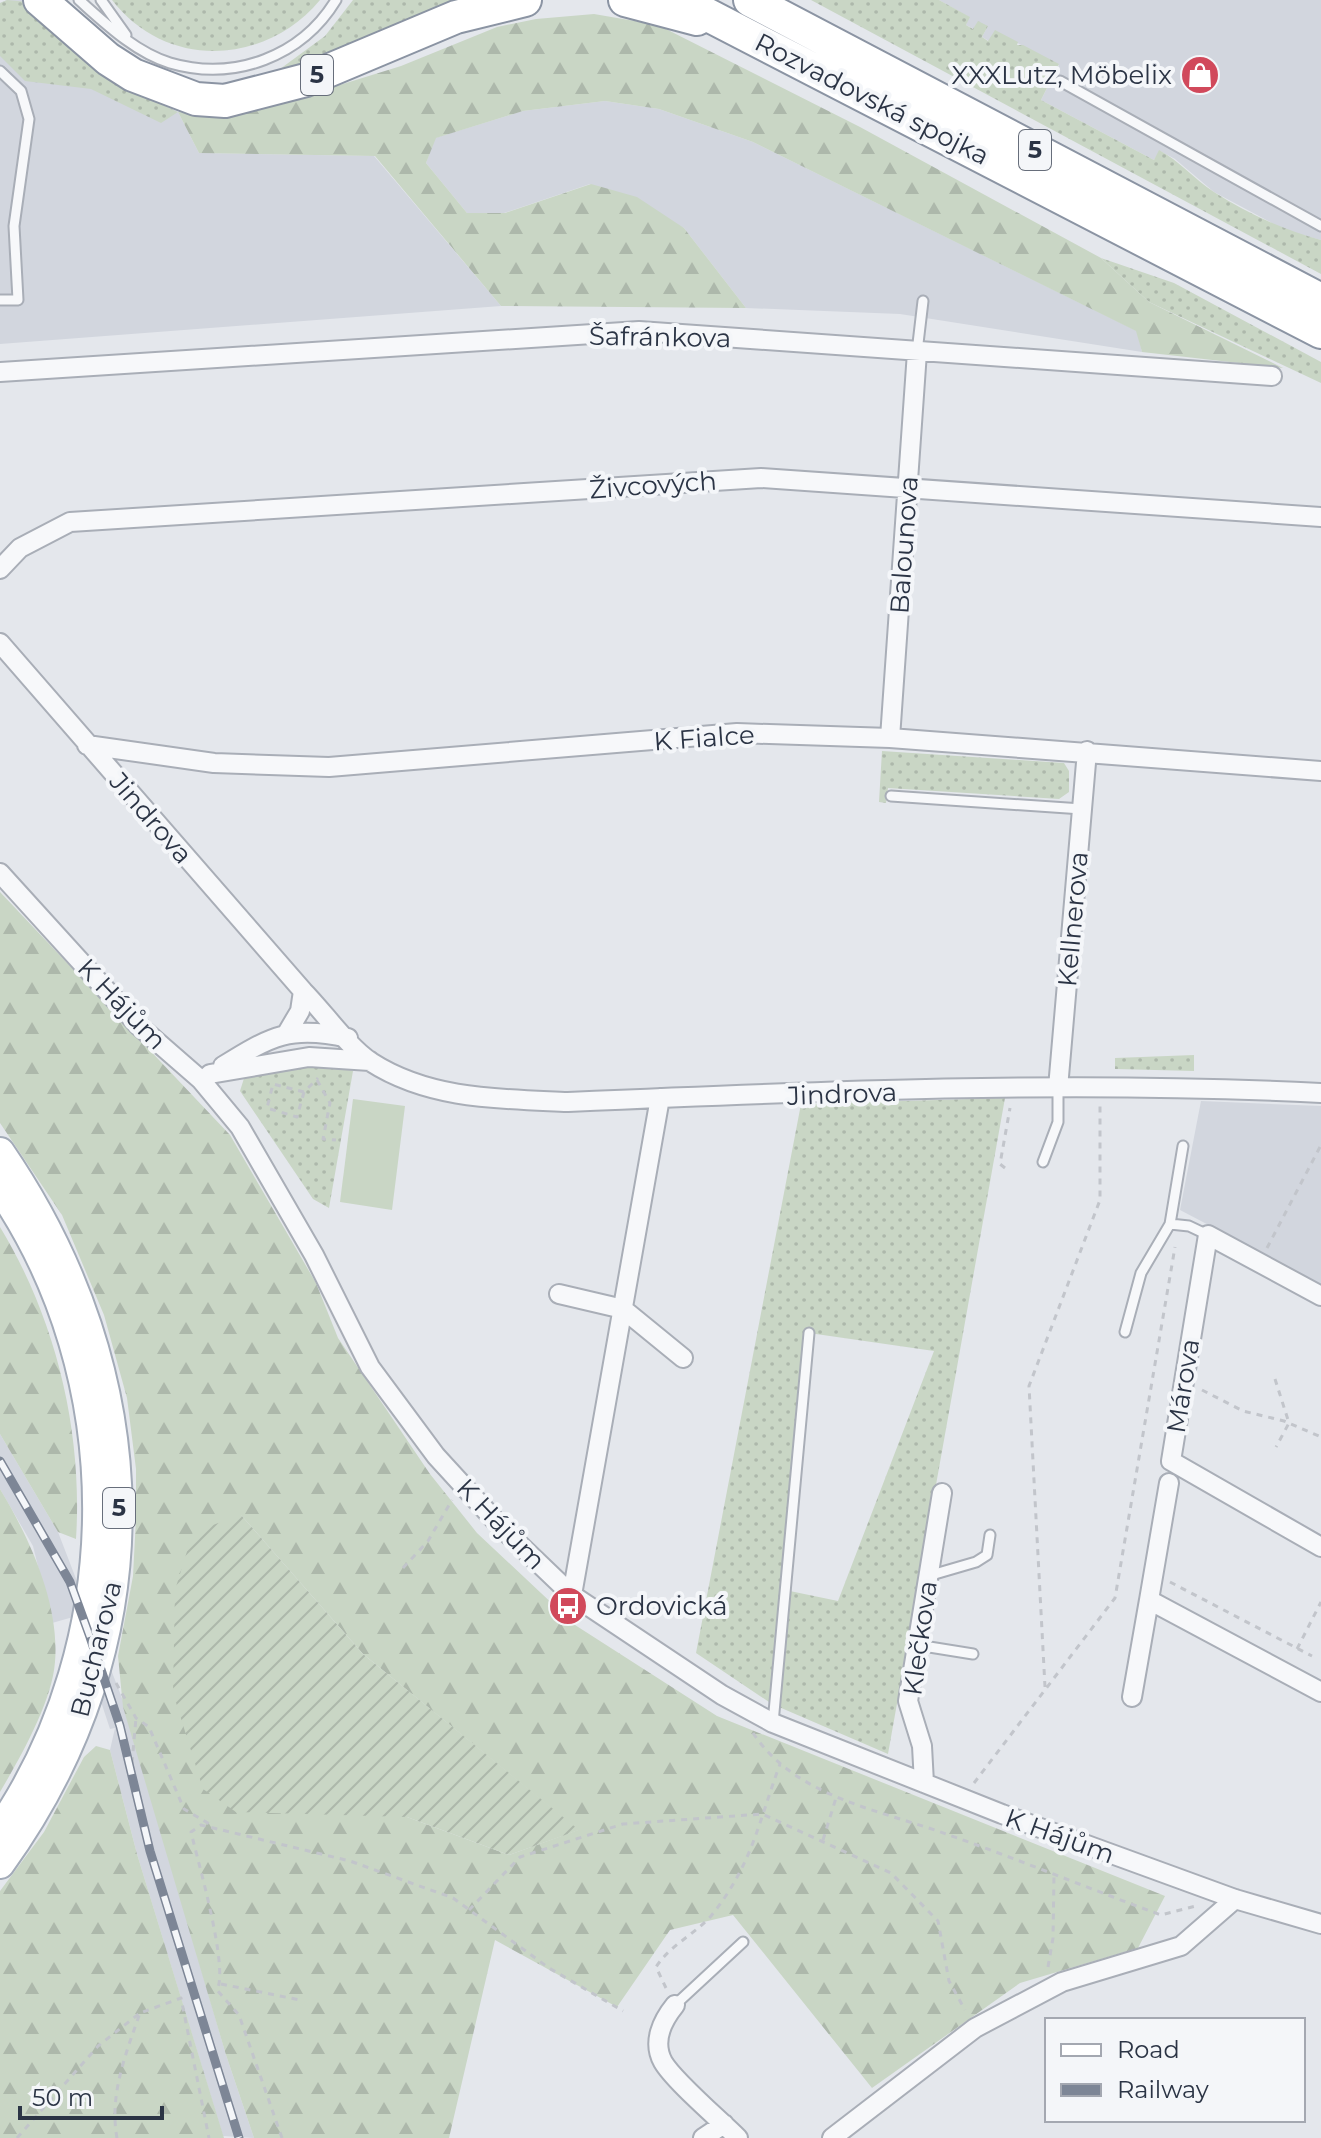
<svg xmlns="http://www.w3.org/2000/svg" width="1321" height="2138" font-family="Montserrat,sans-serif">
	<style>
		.built { fill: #d2d6de }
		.grass { fill: url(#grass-dots); fill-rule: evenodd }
		.forest { fill: url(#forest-firs); fill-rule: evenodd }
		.garden { fill: url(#garden-furrows) }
		.pitch { fill: #c9d6c5 }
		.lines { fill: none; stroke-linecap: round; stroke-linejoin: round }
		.lane-casing { stroke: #a9aeb7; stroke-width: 13 }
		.street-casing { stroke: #a9aeb7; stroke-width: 22 }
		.primary-casing { stroke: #a3abb8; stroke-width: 32 }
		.highway-casing { stroke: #8b94a3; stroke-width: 36 }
		.path { stroke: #c2c5cb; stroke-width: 3; stroke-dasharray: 6 6; stroke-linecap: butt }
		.lane { stroke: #f7f8fa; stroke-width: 9 }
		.street { stroke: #f7f8fa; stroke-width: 18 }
		.primary { stroke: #fff; stroke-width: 28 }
		.highway { stroke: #fff; stroke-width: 32 }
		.rail-casing { stroke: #7d8696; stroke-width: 9 }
		.rail { stroke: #f4f6f9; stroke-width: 6; stroke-dasharray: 18; stroke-linecap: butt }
		.labels { text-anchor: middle; stroke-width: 8; stroke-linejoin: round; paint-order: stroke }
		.shield { fill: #f4f6f9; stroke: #676e7b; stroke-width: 2 }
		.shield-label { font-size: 24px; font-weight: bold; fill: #2b3445 }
		.poi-label { font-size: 26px; fill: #2b3445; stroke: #f4f6f9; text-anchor: end }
		.street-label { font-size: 26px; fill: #2b3445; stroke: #f4f6f9 }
	</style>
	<defs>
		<pattern id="grass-dots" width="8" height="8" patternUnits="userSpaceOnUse" patternTransform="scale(2)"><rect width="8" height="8" fill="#c9d6c5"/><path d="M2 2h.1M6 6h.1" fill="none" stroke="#adb8ab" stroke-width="1.8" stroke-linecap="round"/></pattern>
		<pattern id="forest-firs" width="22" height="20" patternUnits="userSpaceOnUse" patternTransform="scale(2)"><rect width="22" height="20" fill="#c9d6c5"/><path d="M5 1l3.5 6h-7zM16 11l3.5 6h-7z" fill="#adb8ab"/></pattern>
		<pattern id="garden-furrows" width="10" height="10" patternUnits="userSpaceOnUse" patternTransform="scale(2)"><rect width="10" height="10" fill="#c9d6c5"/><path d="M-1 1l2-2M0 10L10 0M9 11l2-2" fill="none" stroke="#adb8ab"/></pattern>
	</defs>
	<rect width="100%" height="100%" fill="#e4e7ec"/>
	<!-- built -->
	<path class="built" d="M7 0H23L111 81 178 112 199 153 374 156 501 306 0 344V3Z
		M939 0H1321V240L1287 231 1214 192 1175 159 1160 151 1154 160 1041 100 1059 65 995 31 989 41 982 37 988 26 974 29 966 25 969 17Z
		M605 101 659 109 753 142 1137 331 1142 352 900 314 746 308 684 228 590 184 504 213H467L426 163 435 138 523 111Z
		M1201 1101 1321 1106V1284L1180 1210Z
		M0 1434 58 1532 125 1706 226 2055 254 2138 223 2136 137 1854 110 1750 115 1728 110 1729 73 1617 52 1623 33 1546 0 1489Z"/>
	<!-- grass -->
	<path class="grass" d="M7 0 28 2 111 81 178 112 161 123 91 89 25 81 0 56V3Z
		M112 0H320C265 66 166 70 112 0Z
		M353 0H471L284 76 280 69 325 36Z
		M811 0H939L970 17 966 25 973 29 978 21 988 26 982 37 988 41 995 30 1018 42 1017 45H1023L1059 64 1041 100 1154 160 1159 150C1181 162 1194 179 1214 192 1246 213 1284 230 1321 240V274Z
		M1101 258 1174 283 1321 362V383L1149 302Z
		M882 751 1064 763 1069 771V792L1059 799 888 788 886 803 879 802Z
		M1194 1055V1071L1115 1069V1058Z
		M318 1061 353 1071 329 1208 313 1199 240 1091 246 1072Z
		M1005 1098 888 1754 772 1704 696 1653 801 1104ZM809 1333 934 1351 838 1601 785 1590Z"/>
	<!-- forest -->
	<path class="forest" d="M594 14 658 25 860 127 1101 258 1149 302 1283 368 1142 352 1136 331 753 142 659 109 605 101 523 111 436 138 426 163 467 213H505L591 184 637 197 684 228 746 308 501 306 375 156 199 153 178 112 225 115 259 110 401 66 497 27 536 19Z
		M0 892 230 1135 316 1283 338 1338 430 1474 477 1533 575 1625 717 1716 1165 1896 1138 1948 1020 1983 872 2088 733 1915 670 1930 617 2007 495 1940 449 2138H254L226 2055 123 1707 118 1656 133 1576 136 1518V1469L127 1398 104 1315 62 1215 0 1123ZM241 1515 363 1654 578 1830 509 1855 407 1817Z
		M0 1227C56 1319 83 1432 76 1539L58 1532 0 1434Z
		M0 1489C29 1537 60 1604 55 1662 52 1702 20 1758 0 1792Z
		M96 1746 110 1750 137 1854 224 2138H0V1891L44 1832 84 1757Z"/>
	<!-- garden -->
	<path class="garden" d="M241 1515 363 1654 579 1830 509 1855 407 1817 236 1812 203 1789 173 1693 175 1590 193 1532Z"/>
	<!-- pitch -->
	<path class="pitch" d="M353 1099 405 1106 392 1210 340 1202Z"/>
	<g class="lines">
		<!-- lane casing -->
		<g class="lane-casing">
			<path id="lane" d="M79 0C106 24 135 52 170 63 235 82 302 56 336 0
				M101 0 126 35
				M0 71 21 91 29 119 14 226 18 300H0
				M1060 81 1321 226
				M917 352 923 301
				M891 796 1082 809
				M1043 1162 1058 1122V1088
				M1170 1224 1183 1146
				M1125 1332 1141 1273 1170 1224 1189 1226 1208 1235
				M928 1576 976 1562 987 1555 990 1535
				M917 1645 973 1654
				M773 1723 809 1333
				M675 2005 743 1942"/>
		</g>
		<!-- street casing -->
		<g class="street-casing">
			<path id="street" d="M0 372 639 331 1272 376
				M0 569 20 548 70 522 761 478 1321 517
				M0 643 303 991 300 1011 287 1033
				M890 738 917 352
				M87 745 214 763 329 767 737 733 890 738 1321 771
				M0 873 139 1026 201 1080 240 1127 314 1255 370 1367 436 1456 502 1528 572 1595 722 1695 773 1723 1002 1814 1235 1899 1321 1924
				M303 991C323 1011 348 1047 371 1062 430 1100 501 1099 568 1102 818 1091 1071 1080 1321 1093
				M223 1066C271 1036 291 1025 348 1038
				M210 1074 309 1057 370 1061
				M1058 1088 1087 751
				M559 1294 623 1309 683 1358
				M1321 1296 1208 1235 1171 1461 1321 1547
				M572 1595 660 1098
				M1149 1600 1169 1483
				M1132 1697 1149 1600 1321 1692
				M924 1783 922 1746 908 1701 942 1493
				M675 2005C662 2021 652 2042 663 2062 674 2081 720 2120 738 2138
				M703 2138 724 2124
				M832 2138 975 2028 1062 1982 1181 1946 1235 1899"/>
		</g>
		<!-- primary casing -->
		<g class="primary-casing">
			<path id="primary" d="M0 1152C153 1375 161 1642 0 1864
				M0 1188C130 1377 129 1641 0 1829"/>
		</g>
		<!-- highway casing -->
		<g class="highway-casing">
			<path id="highway" d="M40 0 108 59 133 75 196 99 225 101 306 80 456 17 525 0
				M625 0 697 19
				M679 0 1321 332
				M750 0 1321 300"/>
		</g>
		<!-- path -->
		<path class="path" d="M317 1080 330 1103 323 1139 336 1140
			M304 1092 297 1117 267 1108 273 1084 304 1092 318 1078
			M1005 1168 1000 1164 1010 1108
			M1267 1248 1321 1145
			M1275 1379 1289 1423 1276 1447
			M1202 1390 1243 1411 1284 1421 1321 1437
			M403 1568 428 1541 452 1500
			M1170 1582 1312 1656
			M1297 1649 1321 1602
			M116 1683 136 1718 149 1727 184 1809 211 1825
			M1045 1687 1029 1386 1100 1200V1104
			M753 1733C796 1798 881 1810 949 1835 1020 1860 1090 1889 1161 1915L1196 1906
			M132 1763 136 1718
			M974 1783 1115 1598 1175 1247
			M823 1840 836 1798
			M469 1910 520 1857 623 1824 762 1814 891 1873 938 1921 949 1981 965 2010
			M1048 1967 1053 1938 1054 1875
			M221 1984 300 2000
			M666 1988 656 1967C670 1945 694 1935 711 1916 752 1865 758 1824 780 1764
			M17 2138 98 2046 140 2013
			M117 2138C109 2095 126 2053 140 2013L181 1998 209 2138
			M282 2138 239 2015 217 1990C229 1968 198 1862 191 1832L201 1825 350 1861 453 1898 549 1968 623 2011"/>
		<!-- lane -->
		<use href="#lane" class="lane"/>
		<!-- street -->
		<use href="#street" class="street"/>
		<!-- primary -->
		<use href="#primary" class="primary"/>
		<!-- highway -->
		<use href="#highway" class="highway"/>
		<!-- rail casing -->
		<g class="rail-casing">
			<path id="rail" d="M0 1461 70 1582 90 1637 120 1726 150 1851 239 2138"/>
		</g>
		<!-- rail -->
		<use href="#rail" class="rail"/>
	</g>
	<!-- icons -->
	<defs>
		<g id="shop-disc" transform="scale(2)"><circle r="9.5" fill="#d1495b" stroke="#f4f6f9"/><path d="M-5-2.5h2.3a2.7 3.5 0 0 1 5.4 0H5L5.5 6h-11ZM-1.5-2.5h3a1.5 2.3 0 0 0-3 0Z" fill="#fff"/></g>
		<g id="bus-disc" transform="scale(2)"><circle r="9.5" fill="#d1495b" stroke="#f4f6f9"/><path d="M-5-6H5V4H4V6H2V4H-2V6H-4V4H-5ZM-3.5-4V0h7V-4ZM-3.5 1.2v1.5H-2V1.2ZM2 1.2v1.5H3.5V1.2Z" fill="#fff"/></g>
	</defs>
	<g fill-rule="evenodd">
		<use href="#shop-disc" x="1200" y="75"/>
		<use href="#bus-disc" x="568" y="1606"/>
	</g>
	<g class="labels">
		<!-- shield labels -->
		<g class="shield">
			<rect x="301" y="55" width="32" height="40" rx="6"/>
			<rect x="1019" y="130" width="32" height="40" rx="6"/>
			<rect x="103" y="1488" width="32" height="40" rx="6"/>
		</g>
		<g class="shield-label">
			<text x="317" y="83">5</text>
			<text x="1035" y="158">5</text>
			<text x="119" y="1516">5</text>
		</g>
		<!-- poi labels -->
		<g class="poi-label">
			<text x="1172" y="84">XXXLutz, Möbelix</text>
			<text x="596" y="1615" text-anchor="start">Ordovická</text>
		</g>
		<!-- street labels -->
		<g class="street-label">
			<text transform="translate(872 99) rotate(27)" y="9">Rozvadovská spojka</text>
			<text transform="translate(660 337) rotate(1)" y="9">Šafránkova</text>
			<text transform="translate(653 485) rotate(-4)" y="9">Živcových</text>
			<text transform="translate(904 545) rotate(-86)" y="9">Balounova</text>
			<text transform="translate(704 738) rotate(-4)" y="9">K Fialce</text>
			<text transform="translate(151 818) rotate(49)" y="9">Jindrova</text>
			<text transform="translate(1073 919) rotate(-85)" y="9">Kellnerova</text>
			<text transform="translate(122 1004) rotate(46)" y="9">K Hájům</text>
			<text transform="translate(842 1094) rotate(-2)" y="9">Jindrova</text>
			<text transform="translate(1183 1386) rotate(-81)" y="9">Márova</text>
			<text transform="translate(501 1524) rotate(46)" y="9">K Hájům</text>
			<text transform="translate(920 1638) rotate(-82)" y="9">Klečkova</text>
			<text transform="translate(96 1649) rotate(-76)" y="9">Bucharova</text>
			<text transform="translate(1060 1836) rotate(20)" y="9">K Hájům</text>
		</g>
	</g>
	<!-- legend -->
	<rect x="1045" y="2018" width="260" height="104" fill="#f4f6f9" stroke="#a4a8b1" stroke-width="2"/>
	<rect x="1061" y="2044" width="40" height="12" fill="#ffffff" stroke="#a4a8b1" stroke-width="2"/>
	<text x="1117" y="2058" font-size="24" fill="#2b3445">Road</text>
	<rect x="1061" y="2084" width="40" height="12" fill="#7d8696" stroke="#a4a8b1" stroke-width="2"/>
	<text x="1117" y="2098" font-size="24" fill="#2b3445">Railway</text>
	<!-- scale -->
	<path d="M20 2106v12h142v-12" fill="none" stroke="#2b3445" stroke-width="4"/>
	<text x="32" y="2106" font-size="24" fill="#2b3445" stroke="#f4f6f9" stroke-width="6" paint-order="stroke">50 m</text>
</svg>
